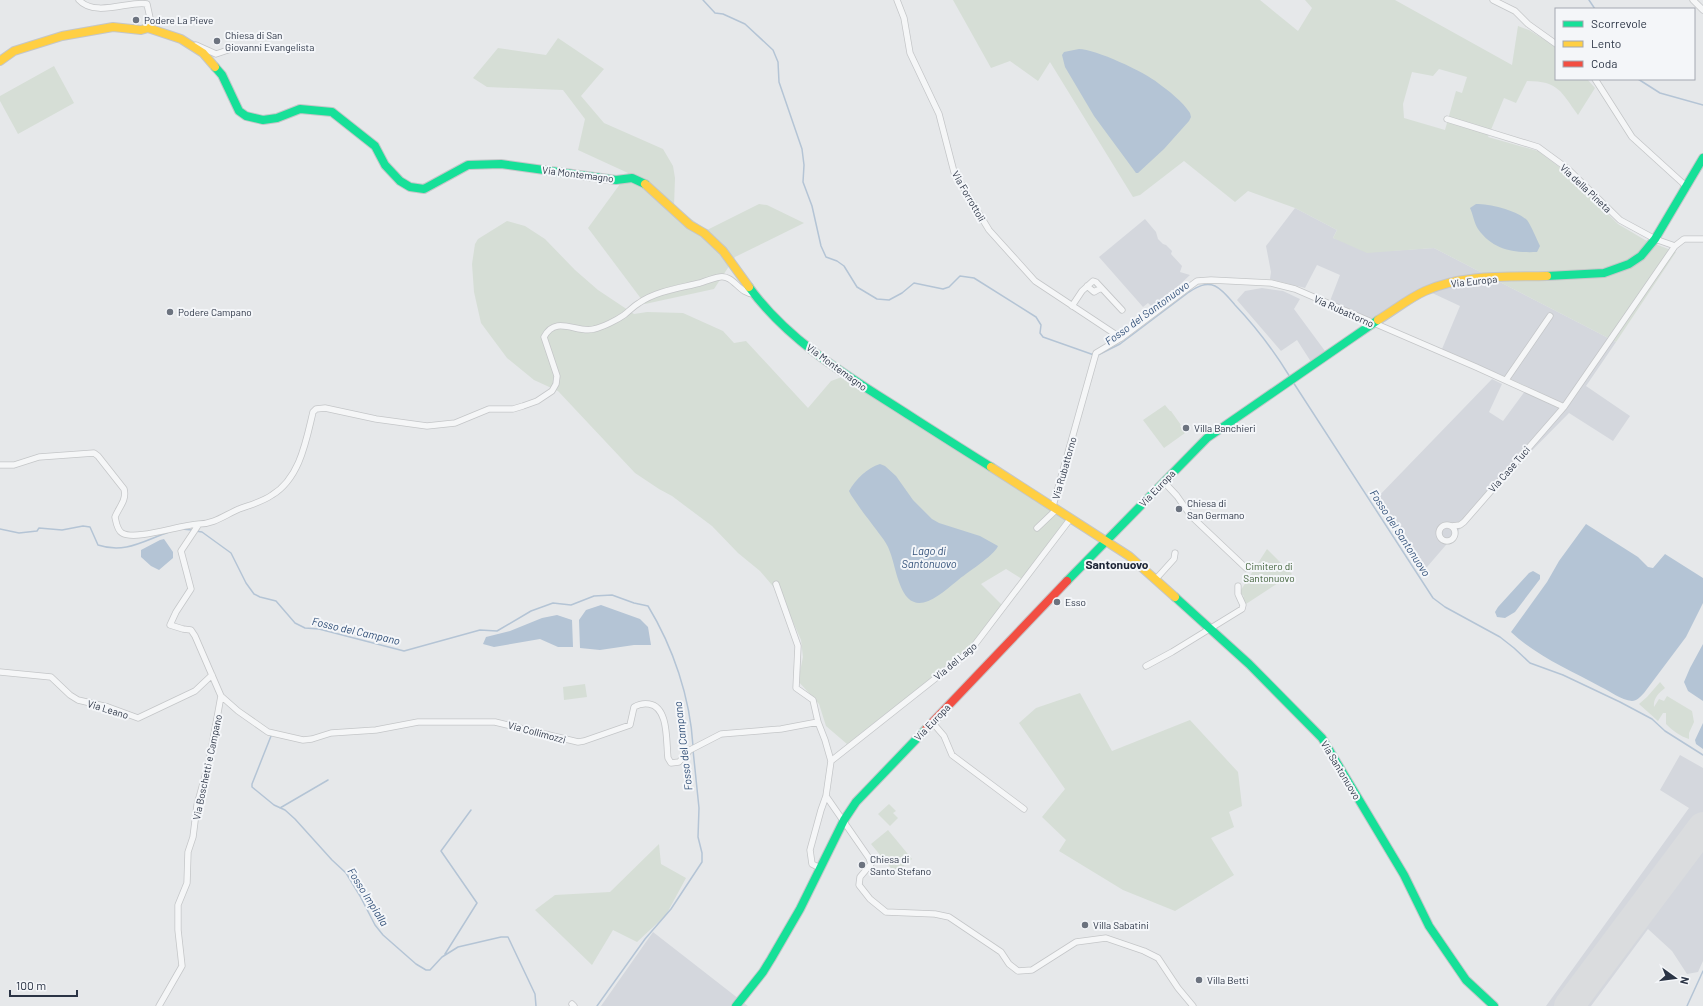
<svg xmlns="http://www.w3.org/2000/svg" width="1703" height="1006" font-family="Barlow,sans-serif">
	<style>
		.built { fill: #d4d7dd }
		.green { fill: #d6ded6; fill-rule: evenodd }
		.water { fill: #b4c4d5 }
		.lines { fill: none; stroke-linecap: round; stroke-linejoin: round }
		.stream { stroke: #b4c4d5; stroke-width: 1.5 }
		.runway { stroke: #dadcde; stroke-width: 30 }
		.street-casing { stroke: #c4c6c8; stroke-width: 7 }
		.fast-casing { stroke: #c4c6c8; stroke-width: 10 }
		.slow-casing { stroke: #c4c6c8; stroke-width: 10 }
		.jam-casing { stroke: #c4c6c8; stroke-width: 10 }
		.street { stroke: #f5f6f7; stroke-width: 5.5 }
		.fast { stroke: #16e098; stroke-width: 8 }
		.slow { stroke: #ffcf43; stroke-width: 8 }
		.jam { stroke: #f24e42; stroke-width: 8 }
		.poi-dot { fill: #6c737f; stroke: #f4f6f9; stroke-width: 1.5 }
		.labels { text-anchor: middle; stroke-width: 4; stroke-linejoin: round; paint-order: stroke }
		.poi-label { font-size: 10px; fill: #2b3445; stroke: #f4f6f9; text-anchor: start }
		.street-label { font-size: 10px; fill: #2b3445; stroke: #f4f6f9 }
		.park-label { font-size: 10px; fill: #3f6138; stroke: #f4f6f9 }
		.water-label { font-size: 11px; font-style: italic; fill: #34527a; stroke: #f4f6f9 }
		.quarter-label { font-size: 12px; font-weight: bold; fill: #1d2536; stroke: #f4f6f9 }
	</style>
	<rect width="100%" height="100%" fill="#e6e8ea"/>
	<!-- built -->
	<path class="built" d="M1295 208 1337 230 1333 238 1388 251 1434 248 1616 342 1586 386 1630 416 1613 441 1569 413 1495 488 1421 574 1375 500 1492 379 1502 384 1489 412 1503 421 1528 387 1442 349 1460 306 1430 292 1315 368 1297 340 1281 351 1237 300 1245 291 1262 288 1283 291 1300 299 1294 309 1325 351 1366 324 1361 314 1330 301 1340 275 1317 265 1305 288 1270 279 1271 272 1266 246Z
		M1145 219 1156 232 1158 239 1163 244 1166 245 1172 251 1171 254 1182 266 1180 272 1190 275 1174 290H1171L1167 299 1163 298 1162 303 1158 302 1152 307 1148 303 1143 307 1099 257Z
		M1680 755 1703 768V961L1698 972 1687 974 1672 951 1648 929 1591 1006H1546L1689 808 1660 790Z
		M653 932 748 1006H601Z"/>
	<!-- green -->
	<path class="green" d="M953 0H1260L1298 31 1312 8 1305 0H1395L1512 65 1518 26 1529 30 1556 47V79H1587L1595 88 1578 115C1561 92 1559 81 1527 81L1516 103 1504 98 1488 137 1538 151 1558 166 1582 188 1618 224 1645 240 1676 252 1616 342 1434 248 1367 253 1333 238 1337 230 1295 208 1248 191 1235 202 1184 161 1140 195 1133 197 1050 62 1038 81 1010 61 991 68ZM1439 69 1467 77 1462 93 1456 91 1445 130 1404 118 1403 104 1412 72 1433 76Z
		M558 38 604 69 581 96 604 123 663 149 673 166 675 178 674 207 707 230 759 204 767 205 804 223 735 257 714 289 645 304 588 228 628 173 578 150 585 119 563 90 487 87 473 78 498 48 546 55Z
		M54 66 74 103 18 134 0 101V96Z
		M507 221 525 226 545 239 575 270 598 290 634 314 647 312 683 313 723 331 734 343 746 341 808 408 831 381 842 377 1068 520 1022 579 1006 569 981 584 1002 605 970 648 847 744 826 726 819 704 798 681 803 657 801 640 782 597 760 571 738 553 712 526 672 496 659 489 635 473 558 391 534 380 507 358 481 323 474 292 472 264 475 244 478 239Z
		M1165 405 1170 411H1171L1181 425 1180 426 1185 433 1164 448 1143 420Z
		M1267 549 1292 574 1246 604 1241 599 1244 596 1239 593Z
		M1660 682 1665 688C1659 693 1653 698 1654 707L1659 699 1664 701 1667 696 1692 711 1694 722 1689 733V739C1680 736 1673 731 1666 724V713H1663L1658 721 1639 704 1647 697Z
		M585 684 587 697 564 700 563 687Z
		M1080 693 1112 751 1190 720 1238 772 1242 806 1229 812 1234 827 1211 838 1234 875 1175 911 1123 890 1059 851 1066 840 1042 817 1065 789 1019 723 1036 708Z
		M889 804 896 811 893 813 898 818 890 826 878 814Z
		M888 830 912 859 895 873 871 844Z
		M659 844 661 864 686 878 666 915 637 942 613 930 592 965 535 910 555 895 610 892Z"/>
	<!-- water -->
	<path class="water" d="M1079 49C1095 49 1145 72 1158 83 1169 91 1183 102 1190 113L1191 117 1189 121 1164 149 1138 173H1136L1094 116 1065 67 1062 55 1064 52Z
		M1476 204C1490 204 1516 210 1527 220 1532 227 1536 238 1540 246L1537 252C1513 253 1493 250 1478 229 1474 223 1473 214 1470 208Z
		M880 464 885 466 896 476 913 500 932 519 939 523 980 536 998 546C994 556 966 573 957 581 936 598 912 620 899 582 895 571 893 558 888 547 883 537 875 529 869 520 862 512 857 503 851 495L849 491C856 479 867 468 880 464Z
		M1586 524 1638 557 1648 567 1653 568 1665 554 1703 578V603L1686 637 1644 693C1640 697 1637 701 1632 701 1621 700 1610 691 1601 687 1570 670 1536 656 1511 632L1547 582 1559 561Z
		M164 539 173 552V558L159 570 151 566 141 557V550L160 540Z
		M1533 571 1540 575V579L1515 612 1505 618 1497 617 1495 612 1498 607 1529 573Z
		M601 605 640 619 648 627 651 645H634L600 650 580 648 579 620 586 610Z
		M557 615 572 620 573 647H558L540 639 494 647 483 644 486 637 510 631 542 618Z
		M1703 644V701L1688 691 1684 682 1690 668Z
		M1703 723V749L1696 744 1695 740Z"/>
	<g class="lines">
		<!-- stream -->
		<path class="stream" d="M703 0 715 13 723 14 745 24 773 50 778 62 779 82 802 149 804 165 803 182 812 206 821 246 826 257 837 261 844 266 857 287 877 299 889 300 902 293 914 283 943 289 949 287 960 276 974 278 1036 317 1041 325 1040 333 1043 337 1094 355
			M1589 0 1595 9
			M1638 79 1660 93 1703 105
			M1098 355 1120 344 1189 292C1197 287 1205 282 1215 286 1222 289 1230 299 1235 305 1256 327 1274 351 1290 377
			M1293 382 1433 598 1445 607 1500 637 1514 648 1530 663 1563 675 1620 702 1652 719 1665 731 1703 755
			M0 529 19 533 37 531 39 528 62 530 83 526 90 527 98 545C125 554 143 541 169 532
			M182 529 192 530
			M196 531 202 532 231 553 246 583 254 594 260 597 276 601 295 623 305 628 319 629 404 651 480 630 497 631 531 611 553 603 571 605 594 596 612 595 634 603 648 606C673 647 690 697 693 746
			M271 736 252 784V787L274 805 285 810 295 819 332 860 346 873 360 896 375 925 383 935 416 964 426 970H430L442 957 458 947 501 937H508L535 994 536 1006
			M280 808 328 780
			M445 954 477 903 441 851 471 810
			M597 1006 645 939 671 909 702 862V853L698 837 699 808 693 750
			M1687 1006 1703 971"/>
		<!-- runway -->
		<path class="runway" d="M1569 1006 1703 827"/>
		<!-- street casing -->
		<g class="street-casing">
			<path id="street" d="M79 0C95 18 131 0 147 4L150 18 148 28
				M897 0 904 18 910 53 939 114 954 172 989 230 1035 281 1121 338
				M1493 0 1515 11 1528 24 1556 44
				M1693 0 1703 10
				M196 45 216 54 234 48
				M1595 79 1632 137 1687 187
				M1447 119 1538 147 1568 169 1620 220 1655 239 1675 246 1684 239H1703
				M1087 286 1094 292 1101 288
				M1072 306 1082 291 1093 281 1096 282 1122 310
				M1506 380 1550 316
				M0 465H14L39 457 94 453 98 456 124 489C127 500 119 507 115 517 116 522 117 530 122 533 136 541 179 525 199 524
				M1163 481 1177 496 1191 516 1246 568
				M1053 506 1096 353 1121 338 1197 281 1211 280 1271 283 1295 289 1476 367 1564 407
				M1439 533a8 8 0 1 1 16 0a8 8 0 1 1-16 0Z
				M1452 526 1460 525 1464 522 1564 407 1675 246
				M1037 528 1057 509
				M1155 580 1174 559 1175 553
				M776 584 798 646 796 688 813 700 818 722 825 740 831 761 826 796 821 810 810 850 812 864 820 868
				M1146 666 1172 652 1242 609 1243 605 1238 594V586
				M0 672 51 677 70 695 78 700 108 707 138 718 195 691 212 675
				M221 696 238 711 268 732 303 740 312 739 331 733 376 730 418 722H495L578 742 584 741 630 725 634 707C639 704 643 703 649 704 669 707 666 742 668 758L671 763 679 762 690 750 721 734 781 729 818 722
				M932 722 944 736 952 755 1024 809
				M831 761 970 651 1071 518
				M826 796 869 858 871 864 860 877 859 885 870 899 886 912 935 914 949 917 1001 952 1009 964 1018 971 1032 970 1076 942 1106 938 1144 951 1158 958 1178 988 1193 1006
				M572 1004 574 1006
				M159 1006 182 966 178 930V905L187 883 188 852 193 837 197 805 209 762 221 696 195 636 191 630 183 629 170 625 176 612 191 589 181 551 199 524C214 524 225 515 239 509 250 505 262 502 272 495 300 478 306 441 313 412L316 409 325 408 376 419 427 426 455 423 489 409H513L523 406 537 401 552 391 556 384 557 376 544 337C556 314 577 334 594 329 603 327 617 320 624 315 629 311 634 306 639 303 656 291 680 288 700 283 706 281 713 278 720 277 734 275 739 294 754 294"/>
		</g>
		<!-- fast casing -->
		<g class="fast-casing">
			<path id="fast" d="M215 67 222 75 239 111 246 116 263 120 277 118 300 109 332 112 375 146 385 165 400 181 410 187 424 189 468 165 501 164 616 180 632 178 645 184
				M1547 276 1604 273 1629 264 1641 256 1655 239 1703 158
				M749 287C785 337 839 371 890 403 923 424 957 446 991 467
				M1067 581 1207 438 1378 320
				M1175 597 1249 664 1322 738 1404 875 1429 926 1466 980 1494 1006
				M736 1006 763 972 771 959 800 909 844 820 856 802 926 729"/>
		</g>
		<!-- slow casing -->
		<g class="slow-casing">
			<path id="slow" d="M0 61 14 51 62 36 113 27 141 30 148 28 181 39 203 53 215 67
				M645 184 690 225 704 233 723 251 749 287
				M1378 320C1393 311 1409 298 1425 291 1462 274 1507 277 1547 276
				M991 467 1129 556 1175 597"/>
		</g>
		<!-- jam casing -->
		<g class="jam-casing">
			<path id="jam" d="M926 729 1067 581"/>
		</g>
		<!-- street -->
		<use href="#street" class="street"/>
		<!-- fast -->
		<use href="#fast" class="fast"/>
		<!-- slow -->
		<use href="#slow" class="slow"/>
		<!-- jam -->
		<use href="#jam" class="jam"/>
	</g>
	<!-- markers -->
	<g class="poi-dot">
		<circle cx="136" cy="20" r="4"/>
		<circle cx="217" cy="41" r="4"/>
		<circle cx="170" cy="312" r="4"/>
		<circle cx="1186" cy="428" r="4"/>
		<circle cx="1179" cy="509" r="4"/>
		<circle cx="1057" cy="602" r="4"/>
		<circle cx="862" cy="865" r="4"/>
		<circle cx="1085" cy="925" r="4"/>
		<circle cx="1199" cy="980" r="4"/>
	</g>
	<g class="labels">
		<!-- poi labels -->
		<g class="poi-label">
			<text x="144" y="24">Podere La Pieve</text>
			<text x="225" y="39">Chiesa di San<tspan x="225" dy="12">Giovanni Evangelista</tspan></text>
			<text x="178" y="316">Podere Campano</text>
			<text x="1194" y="432">Villa Banchieri</text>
			<text x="1187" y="507">Chiesa di<tspan x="1187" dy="12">San Germano</tspan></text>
			<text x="1065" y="606">Esso</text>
			<text x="870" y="863">Chiesa di<tspan x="870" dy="12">Santo Stefano</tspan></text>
			<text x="1093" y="929">Villa Sabatini</text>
			<text x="1207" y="984">Villa Betti</text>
		</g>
		<!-- street labels -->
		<g class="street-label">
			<text transform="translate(578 174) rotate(7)" y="4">Via Montemagno</text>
			<text transform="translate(1586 188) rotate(43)" y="4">Via della Pineta</text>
			<text transform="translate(969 196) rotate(60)" y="4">Via Forrottoli</text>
			<text transform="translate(1474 281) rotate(-6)" y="4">Via Europa</text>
			<text transform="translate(1344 311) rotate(24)" y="4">Via Rubattorno</text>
			<text transform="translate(837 367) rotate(36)" y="4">Via Montemagno</text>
			<text transform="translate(1064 468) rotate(-74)" y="4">Via Rubattorno</text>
			<text transform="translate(1509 469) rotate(-49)" y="4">Via Case Tuci</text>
			<text transform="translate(1157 488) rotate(-46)" y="4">Via Europa</text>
			<text transform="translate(955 661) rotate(-40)" y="4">Via del Lago</text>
			<text transform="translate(108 709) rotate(17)" y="4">Via Leano</text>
			<text transform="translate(932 722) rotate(-46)" y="4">Via Europa</text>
			<text transform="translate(537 732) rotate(15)" y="4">Via Collimozzi</text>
			<text transform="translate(207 767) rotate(-78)" y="4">Via Boschetti e Campano</text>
			<text transform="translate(1341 770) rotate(59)" y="4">Via Santonuovo</text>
		</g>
		<!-- park labels -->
		<g class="park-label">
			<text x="1269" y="570">Cimitero di<tspan x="1269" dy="12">Santonuovo</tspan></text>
		</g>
		<!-- water labels -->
		<g class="water-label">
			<text transform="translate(1147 313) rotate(-36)" y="4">Fosso del Santonuovo</text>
			<text transform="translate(1400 533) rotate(57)" y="4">Fosso del Santonuovo</text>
			<text x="929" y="555">Lago di<tspan x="929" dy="13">Santonuovo</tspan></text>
			<text transform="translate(356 631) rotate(13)" y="4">Fosso del Campano</text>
			<text transform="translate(683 746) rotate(-97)" y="4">Fosso del Campano</text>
			<text transform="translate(368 897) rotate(58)" y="4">Fosso Impialla</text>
		</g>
		<!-- quarter labels -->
		<g class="quarter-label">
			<text x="1117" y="569">Santonuovo</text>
		</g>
	</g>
	<!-- legend -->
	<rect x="1555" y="8" width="140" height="72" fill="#f4f6f9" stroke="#a4a8b1"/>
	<rect x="1563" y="21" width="20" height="6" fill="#16e098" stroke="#a4a8b1"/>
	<text x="1591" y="28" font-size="12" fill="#2b3445">Scorrevole</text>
	<rect x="1563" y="41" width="20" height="6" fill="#ffcf43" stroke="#a4a8b1"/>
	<text x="1591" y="48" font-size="12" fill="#2b3445">Lento</text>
	<rect x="1563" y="61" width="20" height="6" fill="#f24e42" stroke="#a4a8b1"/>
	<text x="1591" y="68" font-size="12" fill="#2b3445">Coda</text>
	<!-- north arrow -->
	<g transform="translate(1675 978) rotate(104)" stroke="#f4f6f9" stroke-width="3" paint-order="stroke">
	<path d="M0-3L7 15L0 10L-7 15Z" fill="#2b3445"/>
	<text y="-6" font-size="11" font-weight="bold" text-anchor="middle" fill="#2b3445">N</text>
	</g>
	<!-- scale -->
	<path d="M10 990v6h67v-6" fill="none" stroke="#2b3445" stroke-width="2"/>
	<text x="16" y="990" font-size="12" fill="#2b3445" stroke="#f4f6f9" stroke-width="3" paint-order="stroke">100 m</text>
</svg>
